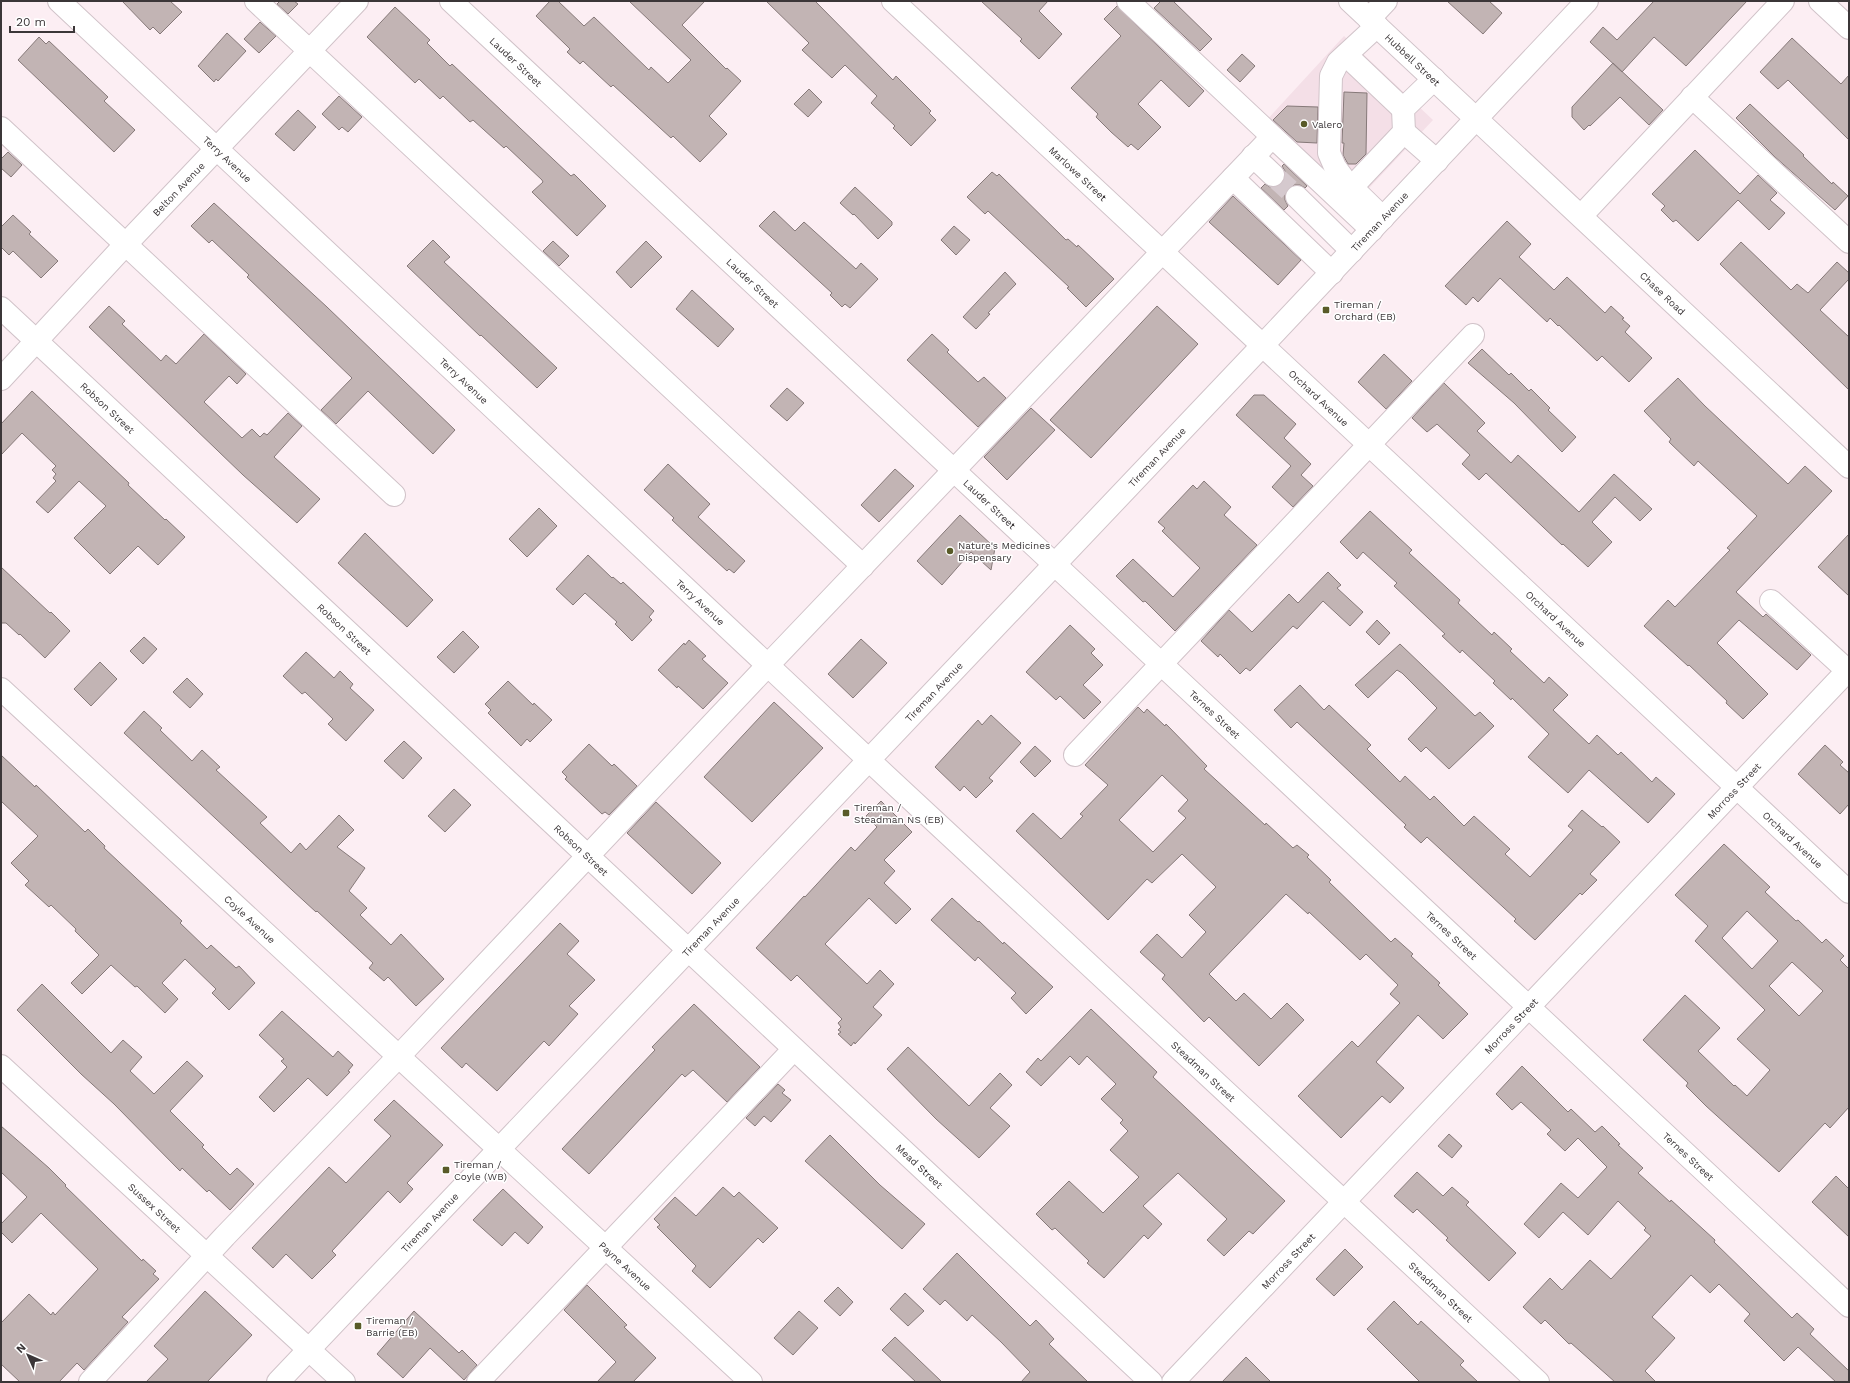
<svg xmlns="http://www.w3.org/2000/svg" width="1850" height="1383" font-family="'Work Sans',sans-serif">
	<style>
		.built { fill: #f4dfe7 }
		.building { fill: #c2b4b4; stroke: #867979; fill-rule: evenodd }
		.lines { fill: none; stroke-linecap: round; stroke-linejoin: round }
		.minor-tunnel { stroke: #d5c9ce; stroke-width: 22; stroke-dasharray: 22 11; stroke-linecap: butt }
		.minor-casing { stroke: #d1c3c9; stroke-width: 24 }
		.minor { stroke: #fff; stroke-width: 22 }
		.poi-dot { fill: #595b28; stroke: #fff; stroke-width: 1.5 }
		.labels { text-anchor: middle; stroke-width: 3; stroke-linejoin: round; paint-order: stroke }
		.street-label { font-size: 10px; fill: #3b3638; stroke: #fff }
		.poi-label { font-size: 10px; fill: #3b3638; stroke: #fff; text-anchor: start }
	</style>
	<rect width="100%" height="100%" fill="#fceef3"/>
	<!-- built -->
	<path class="built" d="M1344 36 1433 120 1354 204 1265 122Z"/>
	<!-- building -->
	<path class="building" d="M122 1H170L182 12 160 34 153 27 150 30Z
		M280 1H294L298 4 288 14 277 4Z
		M550 1H558L584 26 594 17 649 70 651 67 668 83 691 60 629 1H705L682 25 726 69 727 68 741 81 709 116 727 134 700 162 673 136 671 138 613 85 611 87 583 61 580 64 567 52 570 49 566 45 536 16Z
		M766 1H815L893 80 896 76 931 111 929 113 936 120 911 146 893 128 895 126 871 103 877 96 845 65 832 78 802 50 809 43Z
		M981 1H1048L1039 11 1062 34 1039 59 1020 41 1022 39Z
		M1161 1H1173L1212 39 1200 51 1154 8Z
		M1447 1H1489L1502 13 1483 34Z
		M1654 1H1747L1686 66 1654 37 1622 72 1590 42 1603 27 1617 40Z
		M1117 6 1204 91 1189 107 1161 80 1138 104 1161 127 1138 150 1131 144 1128 147 1111 132 1096 117 1098 114 1071 88 1121 36 1104 19Z
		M395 7 430 40 427 43 450 66 452 64 571 176 574 174 606 206 577 236 532 192 543 182 542 180 506 146 504 148 473 120 470 122 443 96 440 99 419 79 415 83 367 37Z
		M260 22 276 36 259 53 244 39Z
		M227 33 246 51 218 81 216 79 214 82 198 66Z
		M39 37 46 44 49 41 108 97 104 101 135 130 114 152 18 60Z
		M1792 38 1841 84 1849 75V140L1788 80 1778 89 1760 72Z
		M1242 54 1255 66 1240 82 1227 70Z
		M1613 63 1663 110 1649 125 1620 97 1590 126 1589 125 1584 130 1572 117V107Z
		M809 89 822 102 808 117 794 104Z
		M1344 92 1367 93 1366 154 1356 164H1348L1343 155 1344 143H1342Z
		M339 96 362 117 348 132 342 127 339 130 322 114Z
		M1750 104 1804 155 1803 156 1832 184 1833 182 1848 196 1835 210 1775 157 1736 118Z
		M1287 106 1318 107 1317 143 1297 142 1273 120Z
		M298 110 316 127 294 151 275 134Z
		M1695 150 1740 194 1758 175 1777 193 1770 200 1785 213 1769 230 1738 200 1698 241 1676 220 1673 222 1661 210 1665 206 1652 194Z
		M8 152 22 165 11 177 1 168V159Z
		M1284 164 1307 186 1305 188 1300 185H1294L1288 189 1285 194V200L1288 206 1284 210 1261 188 1265 184 1270 187H1276L1282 184 1285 178V171L1282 166Z
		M992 172 997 176 999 174 1066 240 1068 239 1077 247 1078 245 1114 279 1086 307 1067 288 1069 287 988 211 985 214 967 197Z
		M855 187 892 222V225L878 239 854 214 853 215 840 203Z
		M1233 196 1301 260 1278 285 1209 222Z
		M214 203 327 307 455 430 433 454 368 391 336 424 321 410 352 378 247 277 249 275 212 240 209 243 191 226Z
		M774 211 795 231 804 222 856 269 861 263 878 279 850 308 845 304 842 307 830 295 832 293 759 226Z
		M13 215 31 232 29 234 58 261 41 278 13 251 9 255 1 247V227Z
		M1507 221 1531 244 1519 257 1554 290 1567 277 1605 313 1611 306 1624 318 1622 319 1630 326 1625 332 1652 358 1629 382 1602 356 1597 361 1559 325 1558 326 1550 318 1547 322 1500 278 1478 302 1473 297 1466 305 1445 286Z
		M954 226 970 240 956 255 941 240Z
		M433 240 450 257 444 262 557 368 537 388 481 335 480 336 407 266Z
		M553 241 569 256 559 266 543 251Z
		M646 241 662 257 631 288 616 272Z
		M1741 242 1791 290 1797 284 1808 293 1837 262 1849 273V279L1820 310 1849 337V390L1720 264Z
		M1005 272 1016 284 988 313 990 314 976 329 963 317Z
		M692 290 734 329 718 347 676 309Z
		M109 306 125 321 122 324 161 361 166 355 176 364 204 334 246 374 237 384 229 376 204 402 242 438 252 429 260 437 264 433 267 435 288 413 302 426 274 457 320 499 297 523 243 475 89 327Z
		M1157 306 1198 344 1091 458 1050 420Z
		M932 334 949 350 947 352 978 382 984 377 1006 398 978 427 907 360Z
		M1482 349 1509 375 1511 373 1529 391 1531 389 1550 408 1548 410 1576 437 1562 452 1514 403 1468 363Z
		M1384 354 1412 381 1386 409 1358 382Z
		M1678 378 1705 406 1788 484 1805 466 1832 491 1736 592 1763 617 1766 614 1811 655 1797 670 1739 620 1717 643 1768 694 1743 719 1726 703 1727 701 1689 665 1688 666 1644 626 1668 600 1675 607 1730 550 1727 548 1757 516 1698 461 1694 466 1669 442 1671 439 1644 411Z
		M1444 383 1485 423 1477 431 1511 463 1518 455 1579 512 1614 474 1652 509 1640 521 1615 497 1592 522 1612 542 1588 567 1563 544 1562 545 1486 473 1479 480 1462 464 1470 455 1437 424 1427 432 1412 418Z
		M787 388 804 403 787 421 770 406Z
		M32 391 129 483 128 485 165 520 166 519 185 537 158 565 138 546 110 574 74 538 106 506 79 481 48 513 36 502 56 481 53 478 56 474 52 470 56 466 22 433 1 455V424Z
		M1254 395H1264L1296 424 1284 438 1311 464 1301 475 1313 486 1293 507 1272 487 1291 466 1236 415Z
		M1031 408 1055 430 1007 480 984 457Z
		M668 464 710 504 698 517 745 561 734 573 729 569 727 571 703 549 672 520 674 518 644 490Z
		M895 469 914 486 879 522 861 505Z
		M1204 481 1231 507 1224 515 1257 545 1175 631 1145 601 1143 602 1116 576 1133 559 1173 597 1200 568 1162 531 1165 528 1158 522 1193 485 1197 489Z
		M539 508 557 526 527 557 509 539Z
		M1370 511 1412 550 1409 553 1460 600 1458 603 1492 635 1494 632 1512 649 1510 651 1544 683 1549 677 1568 695 1553 710 1589 744 1597 735 1618 755 1621 752 1652 782 1656 777 1675 794 1648 823 1589 770 1568 793 1528 757 1549 734 1512 698 1511 700 1493 683 1495 681 1462 650 1460 653 1442 636 1445 634 1394 586 1397 583 1363 552 1357 559 1340 542Z
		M960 515 995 548 991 570 971 552 942 585 917 561Z
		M365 533 433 600 407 627 338 563Z
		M1849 534V596L1818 567Z
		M588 555 612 578 613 577 621 584 623 582 654 611 649 617 652 620 632 641 615 624 617 622 585 593 573 605 556 589Z
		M1 567 50 613 51 612 70 631 45 658 20 634 19 635 6 623H1Z
		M1328 572 1341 585 1337 588 1363 612 1350 626 1323 601 1297 629 1293 626 1250 671 1246 668 1240 674 1220 654 1218 657 1201 641 1229 610 1252 632 1289 594 1298 603Z
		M1377 620 1390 633 1379 645 1366 632Z
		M1070 625 1095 649 1091 653 1103 665 1083 685 1101 702 1084 719 1060 696 1056 700 1026 672Z
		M463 631 479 647 454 673 437 657Z
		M144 637 157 649 143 664 130 651Z
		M861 639 887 663 853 698 828 674Z
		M689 640 706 656 702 659 728 683 703 709 678 686 677 688 658 670 684 643 685 645Z
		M1400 644 1475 716 1480 712 1494 726 1449 769 1426 747 1421 752 1408 739 1437 708 1402 673 1397 670 1368 698 1355 685Z
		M306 652 334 678 340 671 353 684 350 688 374 710 346 741 328 724 333 719 305 692 302 694 283 676Z
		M100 662 117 679 91 706 74 689Z
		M187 678 203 694 190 708 173 692Z
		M508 681 533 705 534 703 552 720 530 742 527 739 521 746 488 713 491 710 485 704Z
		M1300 685 1324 710 1329 705 1371 745 1367 749 1400 782 1405 776 1430 800 1434 796 1464 826 1474 816 1510 849 1505 854 1530 877 1573 830 1568 826 1582 810 1602 827 1603 826 1620 842 1590 874 1597 880 1582 895 1580 893 1535 940 1514 921 1516 919 1427 837 1421 843 1404 827 1406 825 1297 722 1291 728 1274 710Z
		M774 702 823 748 752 822 704 777Z
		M1138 707 1144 713 1147 709 1165 726 1166 724 1207 766 1204 769 1265 825 1266 823 1293 848 1297 845 1309 855 1307 857 1331 880 1329 882 1391 942 1395 938 1413 954 1411 956 1440 983 1438 985 1468 1014 1443 1039 1418 1015 1376 1062 1404 1088 1390 1103 1382 1096 1341 1138 1298 1096 1352 1041 1358 1047 1400 1003 1390 994 1398 985 1366 954 1360 960 1309 912 1308 914 1286 894 1209 974 1236 1001 1244 993 1271 1019 1287 1003 1304 1020 1259 1066 1209 1017 1204 1022 1162 979 1165 975 1140 952 1157 934 1182 958 1206 932 1189 915 1216 887 1182 854 1152 883 1147 879 1108 920 1016 831 1033 813 1061 839 1083 816 1080 814 1108 785 1085 765ZM1162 775 1188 800 1178 811 1186 818 1153 852 1119 820Z
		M144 711 162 728 160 730 192 761 202 750 220 767 216 770 267 817 260 823 291 853 300 843 306 850 339 815 354 830 337 847 365 868 349 891 367 908 360 915 391 945 401 934 444 979 416 1006 388 977 384 981 369 968 373 963 317 911 316 912 292 890 124 733Z
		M991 715 1021 743 989 778 993 781 976 798 964 786 960 791 935 767 978 720 982 725Z
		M404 741 422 758 403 779 384 761Z
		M589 744 612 766 614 764 637 786 609 815 605 812 602 814 565 779 567 777 562 772Z
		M1825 745 1843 762 1840 765 1849 773V804L1840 814 1798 774Z
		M1035 746 1051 761 1035 777 1020 762Z
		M1 755 35 787 36 785 85 832 88 829 105 846 104 848 182 921 180 923 207 949 211 945 236 968 239 966 255 983 229 1010 212 993 216 989 185 959 162 983 178 999 165 1013 137 986 135 987 111 965 82 994 71 983 99 955 75 931 76 929 51 905 49 907 25 885 29 881 11 863 38 836 1 801Z
		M454 789 471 805 445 832 428 816Z
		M881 801 912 832 884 860 895 871 884 883 911 909 896 924 869 898 825 944 867 984 880 970 894 984 873 1007 882 1015 855 1044 854 1042 851 1046 838 1034 841 1032 838 1030 841 1027 838 1023 842 1019 797 975 791 981 756 948 804 896 805 897 851 847 855 851 877 827 866 816Z
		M656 802 721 863 692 894 627 833Z
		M1724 844 1770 887 1765 892 1796 921 1798 920 1822 943 1826 939 1844 956 1840 960 1849 969V1107L1830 1128 1825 1123 1779 1172 1706 1106 1686 1086 1688 1083 1643 1040 1685 995 1720 1028 1698 1051 1734 1086 1735 1085 1747 1096 1770 1070 1737 1039 1765 1010 1695 941 1708 926 1675 895ZM1747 911 1778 941 1752 969 1722 938ZM1792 962 1823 991 1799 1016 1769 986Z
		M952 898 978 922 979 921 1003 944 1004 942 1053 987 1026 1014 1011 998 1016 993 978 957 975 961 931 920Z
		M560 923 579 941 567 954 595 980 569 1006 578 1014 549 1046 544 1041 497 1091 466 1063 462 1068 441 1048Z
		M42 984 111 1053 123 1040 142 1057 130 1071 154 1094 187 1061 203 1076 170 1111 204 1145 202 1147 230 1175 237 1168 254 1184 230 1210 209 1190 207 1192 182 1168 180 1171 114 1104 81 1074 17 1010Z
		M694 1004 760 1067 727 1102 693 1070 685 1077 682 1074 589 1174 562 1149 655 1050 652 1047Z
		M1091 1009 1157 1072 1153 1077 1285 1201 1253 1234 1249 1231 1224 1256 1207 1240 1227 1219 1178 1173 1143 1206 1162 1224 1148 1239 1144 1235 1104 1278 1087 1263 1089 1261 1055 1228 1052 1230 1036 1214 1069 1181 1103 1213 1139 1177 1110 1150 1128 1131 1120 1123 1123 1120 1101 1099 1116 1084 1087 1056 1079 1065 1070 1056 1041 1086 1026 1072 1038 1058 1041 1061Z
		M282 1011 333 1057 338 1051 353 1065 348 1071 350 1072 327 1096 308 1078 274 1112 259 1097 287 1067 281 1061 284 1059 259 1035Z
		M908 1047 969 1106 1000 1073 1012 1085 990 1108 1010 1126 979 1158 936 1119 887 1069Z
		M1522 1066 1568 1112 1571 1109 1595 1132 1602 1126 1620 1144 1618 1145 1643 1168 1638 1173 1670 1202 1671 1200 1715 1240 1714 1242 1792 1318 1797 1313 1814 1329 1810 1334 1849 1371V1382H1836L1798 1347 1784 1361 1744 1321 1750 1314 1719 1284 1710 1293 1691 1275 1652 1317 1675 1338 1645 1371 1656 1382H1615L1571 1343 1569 1344 1545 1320 1541 1324 1523 1307 1550 1278 1562 1290 1590 1260 1611 1279 1651 1236 1644 1230 1646 1228 1618 1201 1588 1235 1563 1212 1539 1238 1524 1224 1561 1183 1578 1198 1607 1167 1578 1138 1565 1151 1547 1134 1551 1130 1521 1102 1512 1110 1496 1094Z
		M778 1084 785 1090 782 1093 791 1100 771 1122 764 1116 755 1126 746 1118Z
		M394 1100 443 1145 407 1183 413 1189 400 1203 388 1191 332 1251 336 1255 312 1279 286 1254 273 1268 252 1248 329 1167 346 1183 391 1136 374 1120Z
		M1 1126 49 1168 66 1185 65 1186 142 1261 143 1259 156 1271 153 1274 159 1279 122 1317 128 1322 84 1370 77 1363 59 1382H20L1 1364V1323L29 1294 51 1315 53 1312 55 1315 98 1269 41 1213 12 1243 1 1232V1224L27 1197 1 1172Z
		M1449 1134 1462 1146 1452 1158 1438 1146Z
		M830 1135 880 1185 925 1224 902 1249 805 1161Z
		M1417 1172 1443 1196 1452 1187 1469 1202 1466 1205 1516 1253 1489 1281 1446 1240 1448 1238 1417 1209 1413 1213 1394 1196Z
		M1836 1176 1849 1189V1237L1812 1202Z
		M723 1187 734 1197 739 1192 778 1228 763 1243 758 1238 710 1288 692 1271 696 1266 657 1227 660 1225 654 1219 675 1197 696 1216Z
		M503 1189 543 1227 528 1244 515 1232 502 1246 473 1220Z
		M1345 1249 1363 1267 1334 1296 1316 1279Z
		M957 1253 1030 1326 1036 1320 1054 1339 1049 1344 1088 1382H1021L1030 1372 1001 1342 972 1315 967 1321 945 1300 940 1305 923 1289Z
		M587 1285 627 1325 624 1327 656 1358 633 1382H597L616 1362 564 1310Z
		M838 1287 853 1302 840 1316 824 1301Z
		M205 1291 252 1335 207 1382H146L168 1359 154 1346Z
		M905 1293 924 1311 908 1326 890 1309Z
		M1394 1301 1418 1325 1421 1321 1464 1361 1460 1365 1478 1382H1420L1367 1329Z
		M414 1311 459 1353 462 1350 477 1365 464 1380 430 1348 403 1378 377 1354Z
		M799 1311 818 1328 793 1355 774 1338Z
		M895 1337 942 1382H916L882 1350Z
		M1246 1357 1271 1382H1222Z"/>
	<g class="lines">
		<!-- minor-tunnel -->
		<path class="minor-tunnel" d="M1273 175 1297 197"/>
		<!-- minor casing -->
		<g class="minor-casing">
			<g id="minor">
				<path id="s1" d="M59 1 887 777 1538 1382"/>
				<path d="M256 1 863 566"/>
				<path id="s2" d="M451 1 1849 1306"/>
				<path id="s3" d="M893 1 1849 892"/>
				<path d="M1128 1 1372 230"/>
				<path id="s4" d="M1350 1 1849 467"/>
				<path d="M1820 1 1849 28"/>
				<path d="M1369 19 1386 1"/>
				<path d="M1377 26 1338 62 1331 76 1329 153 1335 167 1346 182 1383 218"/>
				<path d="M1346 55 1403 109"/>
				<path d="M1692 97 1849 242"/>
				<path d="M1 128 394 495"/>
				<path d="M1404 132 1437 161"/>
				<path d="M1253 156 1273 175"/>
				<path d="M1233 178 1332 273"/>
				<path d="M1352 187 1404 132 1403 109 1434 79"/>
				<path d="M1297 197 1352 251"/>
				<path d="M1581 216 1783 1"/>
				<path id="s5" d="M1 308 1151 1382"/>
				<path id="s6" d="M1 379 125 245 357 1"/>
				<path d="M1771 601 1848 671"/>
				<path id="s7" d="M1 689 751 1382"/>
				<path d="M1075 755 1473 335"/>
				<path id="s8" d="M1 1066 344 1382"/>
				<path d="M90 1382 225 1236 400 1055 768 665 1272 137"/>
				<path id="s9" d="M278 1382 1262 346 1587 1"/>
				<path d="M478 1382 794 1049"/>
				<path id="s10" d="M1173 1382 1849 669"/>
			</g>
		</g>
		<!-- minor -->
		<use href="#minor" class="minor"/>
	</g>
	<!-- markers -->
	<g class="poi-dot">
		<circle cx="1304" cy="124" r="4"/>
		<rect x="1322" y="306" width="8" height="8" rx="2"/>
		<circle cx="950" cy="551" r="4"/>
		<rect x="842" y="809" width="8" height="8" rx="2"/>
		<rect x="442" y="1166" width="8" height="8" rx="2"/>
		<rect x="354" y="1322" width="8" height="8" rx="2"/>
	</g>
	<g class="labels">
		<!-- street labels -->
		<g class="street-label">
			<text dy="4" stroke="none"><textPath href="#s4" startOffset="86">Hubbell Street</textPath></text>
			<text dy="4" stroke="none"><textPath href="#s2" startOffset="89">Lauder Street</textPath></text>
			<text dy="4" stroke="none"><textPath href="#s1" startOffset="231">Terry Avenue</textPath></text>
			<text dy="4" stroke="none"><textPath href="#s3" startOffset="253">Marlowe Street</textPath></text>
			<text dy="4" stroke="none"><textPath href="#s6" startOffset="260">Belton Avenue</textPath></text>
			<text dy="4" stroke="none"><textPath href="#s9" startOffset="1600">Tireman Avenue</textPath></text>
			<text dy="4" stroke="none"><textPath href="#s2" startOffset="413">Lauder Street</textPath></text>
			<text dy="4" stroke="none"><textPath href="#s4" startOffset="428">Chase Road</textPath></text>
			<text dy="4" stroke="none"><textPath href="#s1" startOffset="555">Terry Avenue</textPath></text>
			<text dy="4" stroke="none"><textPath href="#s3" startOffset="582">Orchard Avenue</textPath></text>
			<text dy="4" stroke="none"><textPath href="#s5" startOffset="146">Robson Street</textPath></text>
			<text dy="4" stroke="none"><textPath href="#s9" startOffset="1276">Tireman Avenue</textPath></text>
			<text dy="4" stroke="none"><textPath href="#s2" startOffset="737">Lauder Street</textPath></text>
			<text dy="4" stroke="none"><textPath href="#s1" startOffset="879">Terry Avenue</textPath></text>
			<text dy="4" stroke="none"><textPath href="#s3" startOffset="906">Orchard Avenue</textPath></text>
			<text dy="4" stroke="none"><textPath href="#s5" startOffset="470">Robson Street</textPath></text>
			<text dy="4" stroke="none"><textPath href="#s9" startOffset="952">Tireman Avenue</textPath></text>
			<text dy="4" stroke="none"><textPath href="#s2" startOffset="1045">Ternes Street</textPath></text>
			<text dy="4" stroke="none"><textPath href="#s10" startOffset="815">Morross Street</textPath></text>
			<text dy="4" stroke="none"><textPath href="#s3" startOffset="1230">Orchard Avenue</textPath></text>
			<text dy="4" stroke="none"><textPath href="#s5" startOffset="794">Robson Street</textPath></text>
			<text dy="4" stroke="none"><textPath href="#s7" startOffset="339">Coyle Avenue</textPath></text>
			<text dy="4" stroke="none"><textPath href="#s9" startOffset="628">Tireman Avenue</textPath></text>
			<text dy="4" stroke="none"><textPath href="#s2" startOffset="1369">Ternes Street</textPath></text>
			<text dy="4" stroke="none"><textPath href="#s10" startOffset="491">Morross Street</textPath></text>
			<text dy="4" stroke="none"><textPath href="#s1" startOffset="1567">Steadman Street</textPath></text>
			<text dy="4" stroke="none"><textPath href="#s2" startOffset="1693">Ternes Street</textPath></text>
			<text dy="4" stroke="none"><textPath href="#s5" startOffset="1257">Mead Street</textPath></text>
			<text dy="4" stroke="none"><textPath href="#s8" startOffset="209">Sussex Street</textPath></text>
			<text dy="4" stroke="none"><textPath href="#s9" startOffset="220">Tireman Avenue</textPath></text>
			<text dy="4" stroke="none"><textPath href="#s10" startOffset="167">Morross Street</textPath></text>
			<text dy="4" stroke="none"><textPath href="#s7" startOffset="850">Payne Avenue</textPath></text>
			<text dy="4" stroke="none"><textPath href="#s1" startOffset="1891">Steadman Street</textPath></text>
		</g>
		<!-- poi labels -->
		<g class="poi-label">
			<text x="1312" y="128">Valero</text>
			<text x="1334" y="308">Tireman /<tspan x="1334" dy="12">Orchard (EB)</tspan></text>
			<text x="958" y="549">Nature's Medicines<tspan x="958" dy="12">Dispensary</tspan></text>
			<text x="854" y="811">Tireman /<tspan x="854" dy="12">Steadman NS (EB)</tspan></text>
			<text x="454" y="1168">Tireman /<tspan x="454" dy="12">Coyle (WB)</tspan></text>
			<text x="366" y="1324">Tireman /<tspan x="366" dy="12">Barrie (EB)</tspan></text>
		</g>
	</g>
	<!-- border -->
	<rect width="1850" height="1383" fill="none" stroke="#3b3638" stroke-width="4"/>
	<!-- north arrow -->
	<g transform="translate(28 1355) rotate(315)" stroke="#ffffff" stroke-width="3" paint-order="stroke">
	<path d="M0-3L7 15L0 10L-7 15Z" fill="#3b3638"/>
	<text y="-6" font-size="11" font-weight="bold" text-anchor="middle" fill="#3b3638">N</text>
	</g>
	<!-- scale -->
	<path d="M10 26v6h64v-6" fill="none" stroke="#3b3638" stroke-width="2"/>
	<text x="16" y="26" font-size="12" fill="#3b3638" stroke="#ffffff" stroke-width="3" paint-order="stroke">20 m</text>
</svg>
